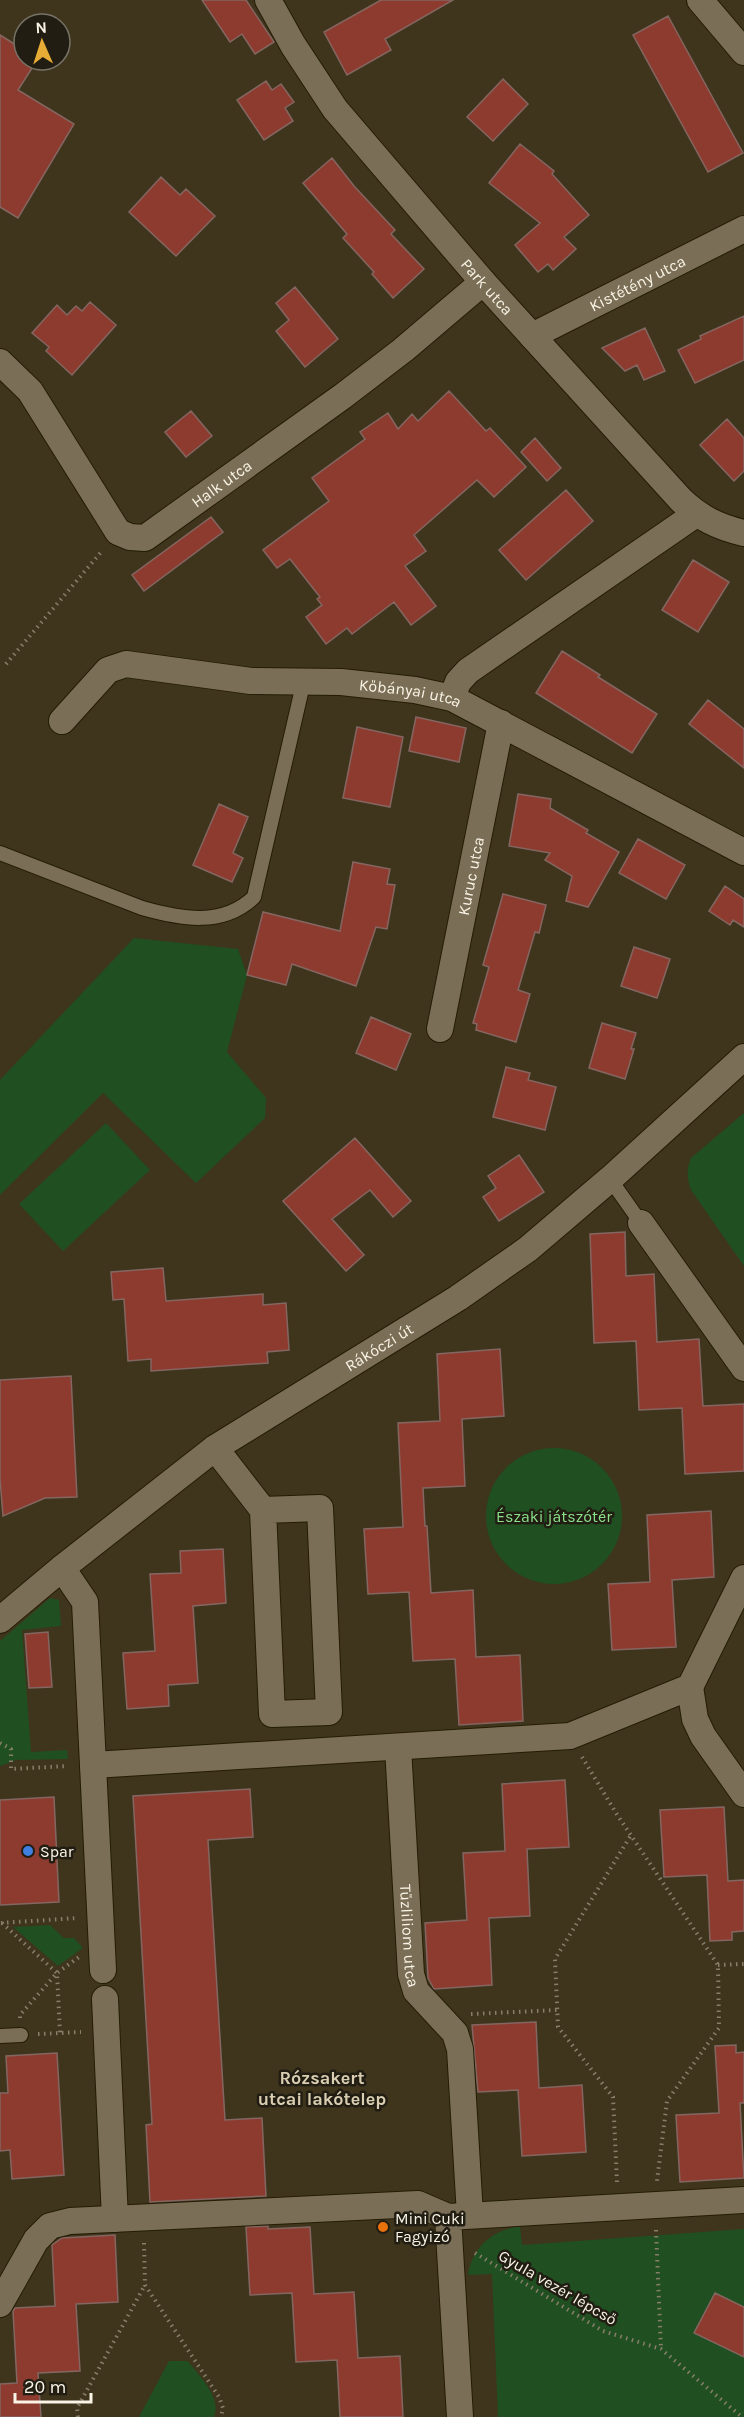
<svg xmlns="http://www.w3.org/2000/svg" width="744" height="2417" font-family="Karla,sans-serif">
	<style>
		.green { fill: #204f21 }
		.building { fill: #8e3b2f; stroke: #846661; stroke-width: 1.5 }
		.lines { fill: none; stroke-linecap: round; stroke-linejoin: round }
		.lane-casing { stroke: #251c05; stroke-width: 16 }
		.street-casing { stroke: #251c05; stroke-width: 28 }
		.path { stroke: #887f6b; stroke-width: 4; stroke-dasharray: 1.5 4.5; stroke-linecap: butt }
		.lane { stroke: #7a6f56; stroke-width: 14 }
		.street { stroke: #7a6f56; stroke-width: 26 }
		.shop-dot { fill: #3f7fe0; stroke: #211d13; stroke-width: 2 }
		.food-dot { fill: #e8710a; stroke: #211d13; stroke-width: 2 }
		.labels { text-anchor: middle; stroke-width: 5; stroke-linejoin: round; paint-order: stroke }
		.street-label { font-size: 16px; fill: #faf4e6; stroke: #211d13 }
		.park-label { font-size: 16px; fill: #8ae18a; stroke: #211d13 }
		.poi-label { font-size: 16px; fill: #faf4e6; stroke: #211d13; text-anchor: start }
		.neighbourhood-label { font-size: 18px; font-weight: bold; fill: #d9ceb1; stroke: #211d13 }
	</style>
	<rect width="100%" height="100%" fill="#3f351d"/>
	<!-- green -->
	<path class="green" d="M134 938 238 949 247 975 227 1052 266 1098 265 1118 196 1183 103 1093 0 1195V1080Z
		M744 1113V1266L691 1190C687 1178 686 1170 691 1158Z
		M106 1123 150 1170 63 1251 19 1204Z
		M486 1516a68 68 0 1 1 136 0a68 68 0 1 1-136 0Z
		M50 1598 59 1600 61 1626 22 1630 31 1752 67 1750 68 1759 16 1760 0 1766V1641Z
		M50 1925 64 1938H74L83 1948 58 1966 13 1927Z
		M520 2226 522 2245 744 2229V2417H498L492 2274 468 2275C473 2246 492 2231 520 2226Z
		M169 2361H188C199 2376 222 2397 214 2417H139Z"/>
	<!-- building -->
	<path class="building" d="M202 0H246L274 42 255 54 242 34 230 42Z
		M381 0H453L385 39 391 50 347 75 324 32Z
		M668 16 743 153 708 172 633 35Z
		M0 35 24 50V60L34 65 18 90 74 124 18 218 0 207Z
		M503 79 528 104 493 141 467 117Z
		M266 81 272 90 281 84 294 102 285 108 293 121 264 140 237 100Z
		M520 144 554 171 552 174 589 215 564 237 576 249 553 270 548 264 538 272 515 245 540 223 489 183Z
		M332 158 354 186 395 230 391 234 424 269 393 298 372 274 374 272 343 238 347 234 303 183Z
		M161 177 180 195 186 189 215 216 176 256 129 212Z
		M295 287 338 339 305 367 276 331 289 320 276 303Z
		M90 302 116 325 72 375 46 351 49 347 32 333 57 305 67 315 76 306 82 311Z
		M744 316V360L695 383 678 350 701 339 700 336Z
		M645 328 665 371 644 380 637 365 625 371 602 348Z
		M449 391 486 431 490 428 526 467 494 497 477 480 414 535 426 551 405 566 436 606 411 625 394 602 352 634 347 628 326 644 306 617 322 605 317 599 320 597 290 559 277 568 263 550 329 501 312 478 365 439 360 432 388 413 398 429 412 414 418 421Z
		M191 411 212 436 186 457 165 432Z
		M727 419 744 438V471L734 481 700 445Z
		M535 438 561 468 547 481 521 452Z
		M566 490 593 521 526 580 499 550Z
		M211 517 223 532 144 591 132 575Z
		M693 560 729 582 698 632 662 610Z
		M562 651 600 675 598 677 657 714 632 753 536 693Z
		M708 700 744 729V768L689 724Z
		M416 717 466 728 459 762 409 751Z
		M357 727 403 737 390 807 343 798Z
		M518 794 551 799 550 808 588 830 586 833 619 852 588 907 566 901 572 876 545 860 550 853 509 846Z
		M219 804 248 817 233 853 243 858 232 882 193 865Z
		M638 839 685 865 666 899 619 873Z
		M353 862 390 869 387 884 395 885 387 929 376 927 356 986 292 964 286 985 247 975 263 912 340 931Z
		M725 886 744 899V927L733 920 730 925 709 911Z
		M503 894 546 905 539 933 535 932 518 990 530 994 516 1042 476 1030 477 1024 473 1023 489 967 483 965Z
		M634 947 670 959 657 998 621 986Z
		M371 1017 411 1034 396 1070 356 1053Z
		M602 1023 636 1033 631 1049H634L625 1079 589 1068Z
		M506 1067 530 1073 528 1080 556 1087 545 1130 493 1117Z
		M355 1138 411 1201 393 1217 370 1190 332 1219 364 1255 346 1271 283 1201Z
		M519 1155 544 1192 499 1221 483 1197 496 1188 488 1176Z
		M625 1232 626 1276 654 1274 657 1342 699 1339 703 1406 744 1404V1471L685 1474 682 1408 639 1410 636 1341 594 1343 590 1234Z
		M163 1268 166 1301 263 1294V1305L286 1303 289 1350 267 1352 268 1363 151 1371V1359L128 1361 124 1299 113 1300 111 1272Z
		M500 1349 504 1416 462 1419 465 1486 423 1488 425 1526H427L431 1593 473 1590 476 1657 520 1655 523 1721 459 1725 455 1659 413 1661 409 1592 368 1594 364 1529 403 1527 398 1423 440 1421 437 1354Z
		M71 1376 77 1497 45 1498 3 1516 0 1479V1380Z
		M711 1511 714 1577 672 1580 676 1647 612 1650 608 1584 650 1582 647 1515Z
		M223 1549 226 1603 193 1606 198 1683 168 1685 169 1706 127 1709 123 1653 155 1651 150 1574 181 1573 180 1551Z
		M48 1632 52 1687 29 1688 25 1634Z
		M565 1780 569 1847 527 1849 530 1916 489 1918 492 1985 434 1989 428 1978 425 1923 467 1920 463 1853 505 1851 502 1784Z
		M250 1789 253 1837 208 1840 225 2120 262 2118 266 2196 150 2202 146 2125 152 2124 133 1796Z
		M54 1797 59 1902 0 1905V1800Z
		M724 1807 728 1881 744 1880V1931L732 1932V1940L710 1941 707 1875 664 1877 660 1810Z
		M536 2022 539 2088 582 2085 586 2152 522 2156 518 2090 478 2092 472 2025Z
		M736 2045V2053L744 2052V2103H740L744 2178 680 2182 676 2115 719 2113 715 2046Z
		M57 2053 64 2175 12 2179 10 2150 0 2151V2093H8L6 2056Z
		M268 2226V2229L310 2227 314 2294 354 2292 358 2358 400 2356 403 2417H340L337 2360 296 2362 292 2293 250 2295 246 2227Z
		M115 2235 118 2302 76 2304 80 2371 38 2373 41 2417H0V2384L17 2383 13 2311 15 2308 55 2306 52 2245 62 2238Z
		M715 2293 744 2307V2357L694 2333Z"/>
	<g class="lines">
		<!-- lane casing -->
		<g class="lane-casing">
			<path id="lane" d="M0 853 142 908C181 919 223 927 254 897L304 680
				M610 1179 641 1223
				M0 2036 21 2035"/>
		</g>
		<!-- street casing -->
		<g class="street-casing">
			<g id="street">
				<path id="s1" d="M268 0 293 45 335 109 483 282 681 500C700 518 718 527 744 533"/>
				<path d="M700 0 744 52"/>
				<path id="s2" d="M532 336 744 229"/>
				<path id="s3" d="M0 362 30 391 118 532 130 537 145 538 343 396 403 350 483 282"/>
				<path d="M452 698 458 682 468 671 696 514"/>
				<path id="s4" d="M62 721 108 670 126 664 251 681 341 682 415 690 452 698 744 852"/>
				<path id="s5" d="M440 1029 501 723"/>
				<path d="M641 1223 744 1368"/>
				<path d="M215 1448 263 1510 272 1714 329 1712 320 1508 263 1510"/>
				<path d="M62 1568 85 1602 93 1765 570 1736 690 1687 744 1578"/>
				<path id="s6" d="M0 1620 62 1568 215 1448 458 1298 528 1249 610 1179 744 1057"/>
				<path d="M690 1687 695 1719 703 1736 744 1794"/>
				<path id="s7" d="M398 1747 411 1974 416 1991 455 2033 460 2049 470 2215"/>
				<path d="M93 1765 103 1970"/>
				<path d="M105 1999 115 2219"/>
				<path d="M0 2304 36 2240 50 2226 70 2221 418 2204 448 2217"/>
				<path d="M460 2417 448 2217 744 2200"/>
			</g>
		</g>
		<!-- path -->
		<path class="path" d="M6 664 102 551
			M0 1743 11 1749V1769L68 1766
			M582 1757 616 1813 718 1965 719 2028 667 2101 657 2181
			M1 1923 77 1918
			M2 1923 57 1973 60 2033
			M718 1965 744 1964
			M471 2014 557 2010
			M20 2018V2015L57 1973 79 1957
			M38 2034 81 2032
			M617 2182 613 2097 558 2027 555 1959 631 1835
			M656 2230 661 2349
			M144 2243 145 2285 219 2397 223 2408 221 2417
			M475 2253 603 2331 661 2349 742 2417
			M78 2417 77 2408 145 2285"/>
		<!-- lane -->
		<use href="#lane" class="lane"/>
		<!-- street -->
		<use href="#street" class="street"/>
	</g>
	<!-- markers -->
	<circle class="shop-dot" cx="28" cy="1851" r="6"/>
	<circle class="food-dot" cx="383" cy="2227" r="6"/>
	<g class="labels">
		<!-- street labels -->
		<g class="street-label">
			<text dy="6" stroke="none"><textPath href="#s2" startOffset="118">Kistétény utca</textPath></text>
			<text dy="6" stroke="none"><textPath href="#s1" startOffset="362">Park utca</textPath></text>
			<text dy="6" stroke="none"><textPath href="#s3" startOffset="330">Halk utca</textPath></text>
			<text dy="6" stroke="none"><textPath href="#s4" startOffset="374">Kőbányai utca</textPath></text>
			<text dy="6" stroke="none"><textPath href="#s5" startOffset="156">Kuruc utca</textPath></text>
			<text dy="6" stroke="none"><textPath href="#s6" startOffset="468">Rákóczi út</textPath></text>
			<text dy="6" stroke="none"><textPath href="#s7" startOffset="189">Tűzliliom utca</textPath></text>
			<text transform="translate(558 2287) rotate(30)" y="6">Gyula vezér lépcső</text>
		</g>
		<!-- park labels -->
		<g class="park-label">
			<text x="554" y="1522">Északi játszótér</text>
		</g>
		<!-- poi labels -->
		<g class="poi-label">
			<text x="40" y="1857">Spar</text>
			<text x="395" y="2224">Mini Cuki<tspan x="395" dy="18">Fagyizó</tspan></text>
		</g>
		<!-- neighbourhood labels -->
		<g class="neighbourhood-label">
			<text x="322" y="2084">Rózsakert<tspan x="322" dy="21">utcai lakótelep</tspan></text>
		</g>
	</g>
	<!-- north arrow -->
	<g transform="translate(42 42) rotate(357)"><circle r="28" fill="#211d13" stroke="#787367" stroke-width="1.5"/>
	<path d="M0-4.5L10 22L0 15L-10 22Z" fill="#e7ac36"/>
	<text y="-9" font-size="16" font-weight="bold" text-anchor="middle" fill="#faf4e6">N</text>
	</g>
	<!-- scale -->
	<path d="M15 2393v9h76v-9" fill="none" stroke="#faf4e6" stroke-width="3"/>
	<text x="24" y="2393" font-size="18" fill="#faf4e6" stroke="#211d13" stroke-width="4.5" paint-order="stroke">20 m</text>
</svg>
